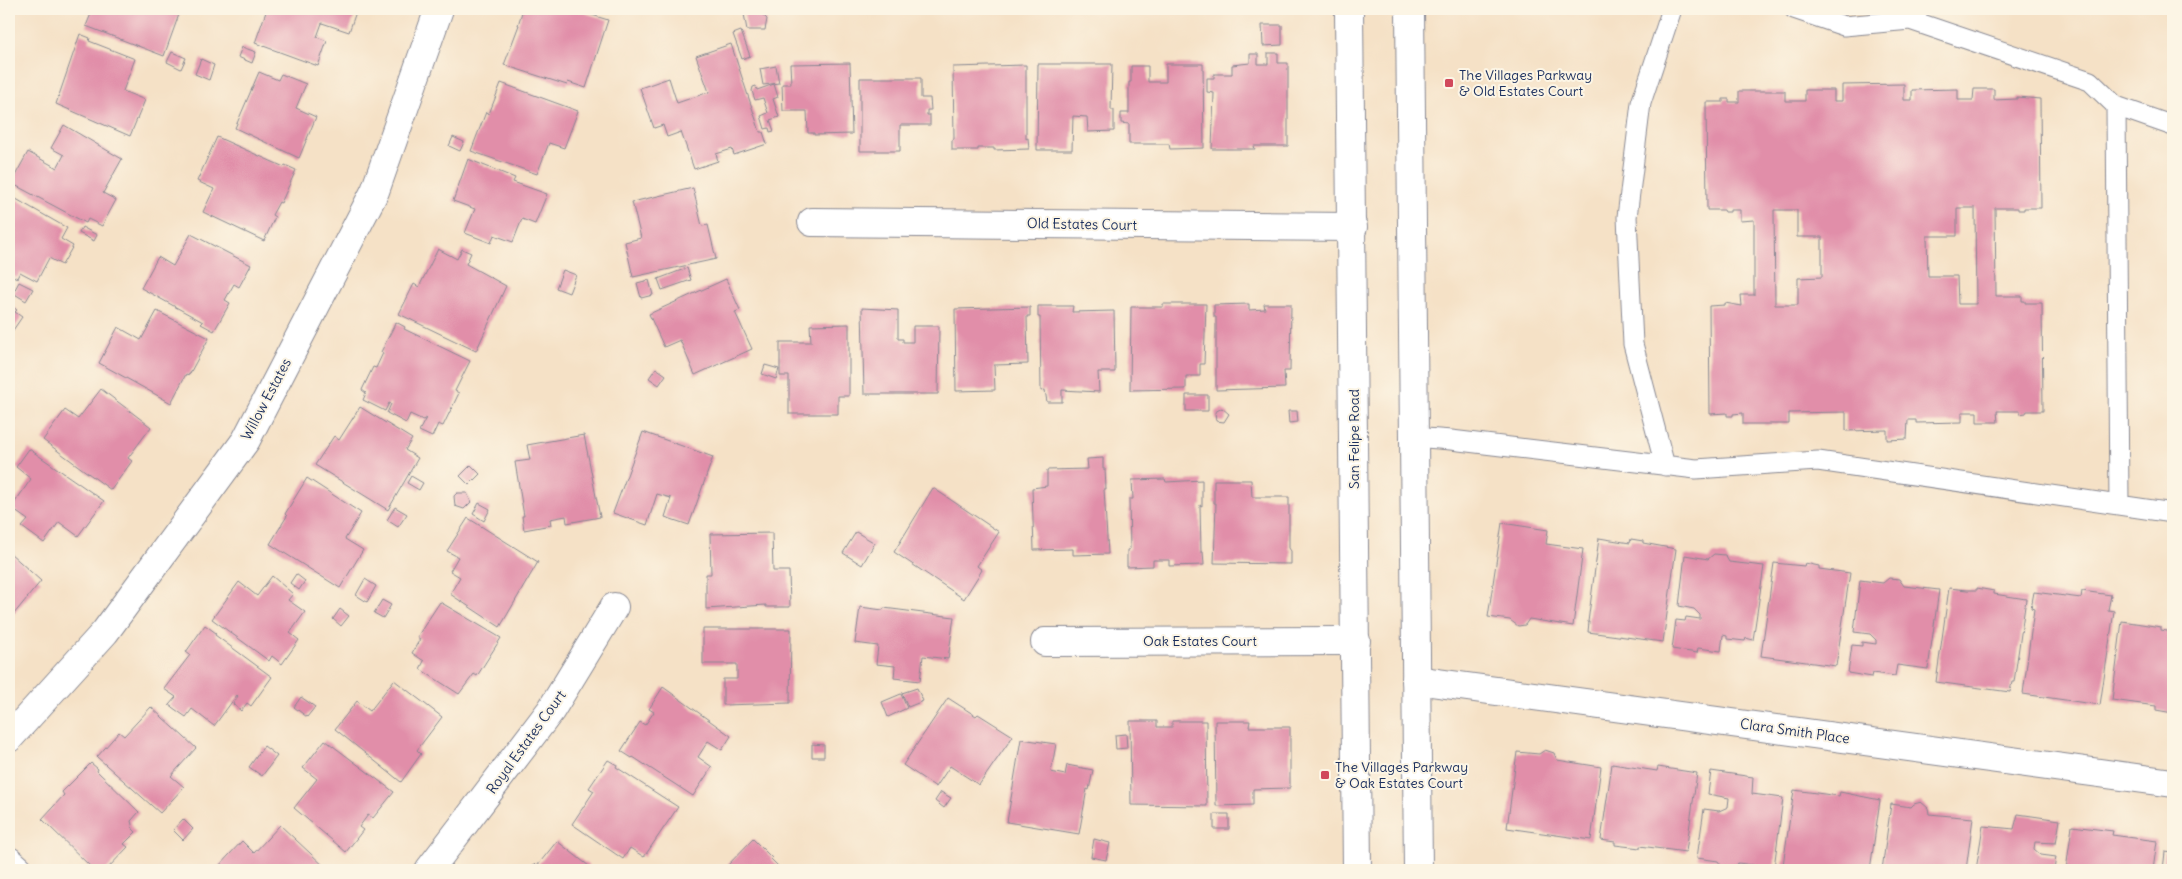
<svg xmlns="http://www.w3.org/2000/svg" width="2182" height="879" font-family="Delius,sans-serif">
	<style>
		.building { fill: #e18ea9; fill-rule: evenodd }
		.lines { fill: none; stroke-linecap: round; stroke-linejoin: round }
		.service-casing { stroke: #888892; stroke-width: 21 }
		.minor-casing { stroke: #888892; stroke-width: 30 }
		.tertiary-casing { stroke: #888892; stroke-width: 30 }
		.service { stroke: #fff; stroke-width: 19 }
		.minor { stroke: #fff; stroke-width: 28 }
		.tertiary { stroke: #fff; stroke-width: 28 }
		.poi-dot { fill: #d1495b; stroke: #fcf5e5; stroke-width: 2 }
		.labels { text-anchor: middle; stroke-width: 4; stroke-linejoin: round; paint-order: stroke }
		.poi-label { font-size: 14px; fill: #1b2f5e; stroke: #fcf5e5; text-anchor: start }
		.street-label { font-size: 14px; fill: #1b2f5e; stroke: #fcf5e5 }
	</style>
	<rect width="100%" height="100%" fill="#fcf5e5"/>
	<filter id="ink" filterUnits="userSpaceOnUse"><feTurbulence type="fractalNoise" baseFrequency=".02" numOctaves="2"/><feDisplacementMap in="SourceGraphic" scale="10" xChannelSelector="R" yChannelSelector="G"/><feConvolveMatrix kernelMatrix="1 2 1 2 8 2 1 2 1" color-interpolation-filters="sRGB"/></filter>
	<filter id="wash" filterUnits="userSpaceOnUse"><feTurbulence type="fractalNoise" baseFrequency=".0096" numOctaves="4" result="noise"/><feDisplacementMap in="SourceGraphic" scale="20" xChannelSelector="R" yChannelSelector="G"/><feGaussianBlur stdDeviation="1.12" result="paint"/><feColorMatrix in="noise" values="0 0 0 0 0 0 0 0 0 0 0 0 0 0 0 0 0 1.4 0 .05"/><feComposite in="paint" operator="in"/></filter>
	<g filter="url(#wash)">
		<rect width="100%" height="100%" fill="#f5e1c6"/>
		<g id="blocks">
			<!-- building -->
			<path class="building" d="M93 9H181L164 56 86 26Z
				M267 9H357L349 32 322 23 317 37 327 41 318 66 255 43Z
				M523 9H580L579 11 608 20 586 88 568 82 567 85 504 65 519 25H518Z
				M628 9H646L645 12 628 11Z
				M761 13 767 19 765 30H747L744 14Z
				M1262 25H1282V45L1263 46Z
				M741 31 750 56 742 59 733 34Z
				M80 34 90 38 89 41 135 59 123 91 145 100 130 136 56 104Z
				M731 44 760 132H763L767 144 734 155 732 149 716 154 718 161 694 169 681 132 667 137 663 125 654 128 640 88 669 78 677 103 709 92 696 56Z
				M242 47 256 52 252 63 238 57Z
				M172 52 186 58 181 69 167 62Z
				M1268 53H1278V63H1288V146H1254L1255 149H1212L1214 93 1207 92V78H1214V74H1232V65L1250 63V54H1258V64H1268Z
				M201 59 214 65 209 80 195 74Z
				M850 63 852 134 814 135V133H808L807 111H783L782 84H791L790 64Z
				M1038 64H1112L1111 110H1114V131L1088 132 1087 117 1073 116 1072 150H1037Z
				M1166 64H1203L1204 148 1170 149 1169 144H1129V124L1121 123V113H1129V82H1131V66H1148V82H1166Z
				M1026 65V139L1028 138 1029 149 994 150V148H978V150H952V140L954 139 953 67Z
				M776 66 779 83 763 85 760 69Z
				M259 72 278 80 281 74 306 84 296 108 316 117 299 158 235 128Z
				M860 78H921V98H930L931 110H927V115H930V125H900V151H860Z
				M501 83 578 111 564 148 549 143 537 174 471 151 486 112 489 114Z
				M774 84 778 97 773 99 779 117 770 120 774 131 770 132 769 128 765 129 761 116 768 113 763 98 755 100 752 91 753 87 756 86 757 90Z
				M1904 84V100H1912V90L1958 89V100H1973L1974 89H1994V100L2017 99V97L2040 99 2041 208H2024V210H2018V208H1995L1996 296H2022V301H2025V303H2042L2043 411H2027L2026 413 2020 414V411H1997L1998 422H1977V412H1962V422L1916 423V420H1908L1907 439 1887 440V430L1846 431V412L1789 413V424H1743V413L1733 414V416H1727V413L1710 414 1709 306 1725 305V303L1742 306 1741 295H1754V220L1740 221V210H1730V212H1725L1724 210H1707L1706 102H1723V99H1729V102H1739V91H1785V101H1805V90H1834V101H1842V85ZM1957 208H1975L1976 304H1958L1957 276H1928L1927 236H1957ZM1774 210H1797V237H1822V277L1798 278V305H1775Z
				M64 125 122 159 103 193 116 200 102 226 88 219 86 223 11 183 28 152 57 168 64 155 51 148Z
				M217 137 284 167 285 165 296 170 281 203 279 202 272 215 275 217 264 241 203 212 214 189 197 181Z
				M453 137 464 142 460 151 449 146Z
				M468 159 515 178 513 182 547 194 535 224 522 219 513 242 494 235 491 243 465 233 475 209 453 201Z
				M693 188 702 226 708 225 716 259 633 277 625 242 641 238 632 202Z
				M9 195 67 228 61 239 73 246 62 265 49 258 37 281 20 272 17 278 9 274Z
				M82 227 97 235 94 241 79 233Z
				M191 234 251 265 239 287 234 284 225 300 230 303 214 331 201 324 203 322 141 288 158 257 173 266Z
				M438 249 457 259 462 249 471 253 466 264 506 286 476 351 399 314 414 284 419 287Z
				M687 268 691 280 662 290 658 279Z
				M563 270 576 275 569 293 556 288Z
				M726 279 740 310 735 312 752 349 695 375 680 340 664 347 649 314Z
				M649 280 653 295 641 298 637 283Z
				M19 282 33 289 26 301 13 293Z
				M9 304 17 310 15 312 22 317 9 336Z
				M1163 304H1206L1204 364H1200V376H1186V389L1130 390 1131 307H1163Z
				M1249 304V310L1265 309 1264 304H1291L1290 371H1284L1285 388 1216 390V317H1214V305Z
				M1038 306H1073L1072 312 1114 311 1115 372H1098L1099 392 1062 390V402H1047L1045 390 1041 391 1040 317H1038Z
				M1030 307V316H1027L1028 364 994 365 995 390 956 391 955 309Z
				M862 308 898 310V339H903V342H913V326H939L938 394H864Z
				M157 311 209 338 189 375 186 374 171 403 99 363 118 327 141 340Z
				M396 322 405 327 404 329 470 361 455 391 459 393 443 426 438 424 432 437 419 431 426 418 423 420 410 414 406 423 387 413 391 404 389 403 385 411 363 400 366 393 362 390 373 367 376 368 383 353 381 352Z
				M849 324V396H838V414H789V376H780V342H811L810 325Z
				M765 365 779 369 776 379 762 374Z
				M656 368 666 375 659 385 649 378Z
				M101 389 151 427 128 458 132 461 111 490 43 440 65 410 78 419Z
				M1186 395H1208V411H1186Z
				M360 407 412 439 405 450 418 458 388 510 315 465 334 436 339 440Z
				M1222 408 1229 414 1224 422 1216 421 1215 412Z
				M1288 411H1297L1298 422 1289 423Z
				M643 432 713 457 689 525 665 517 671 498 657 494 647 525 613 513Z
				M584 435 600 517 567 523 566 516 550 519 551 525 524 530 522 516H524L515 462 530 460 527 445Z
				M29 449 104 501 78 536 59 522 44 543 22 527 28 520 11 508 31 479 16 467Z
				M1103 458V469H1105L1106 489H1104L1108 554 1073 555V549L1034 550 1032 488 1047 486V470L1088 469 1087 459Z
				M471 465 480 474 469 485 460 476Z
				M411 476 423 483 419 490 407 483Z
				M307 478 361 513 345 539 363 550 340 588 270 544 287 516 285 514Z
				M1165 479 1166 482 1202 480V506L1200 505 1201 552H1203L1204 565 1169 566V560H1153V566L1127 567V550L1130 549 1129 499H1133L1132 480Z
				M1214 480H1251L1252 497H1289V548L1291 551V564L1214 563 1216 503H1214Z
				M933 488 999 532 977 566 982 570 964 599 894 552Z
				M457 493H467L471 502 464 509 455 506 454 496Z
				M479 503 490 509 484 521 473 514Z
				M395 507 407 514 398 527 387 520Z
				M468 518 538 562 500 627 450 594 460 577 450 571 458 557 447 551Z
				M1502 523 1548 530 1546 544 1583 549 1573 626 1529 619 1525 625 1518 626 1510 620 1488 617Z
				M856 532 875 543 862 565 843 553Z
				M772 533 773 571H789L790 607H766V605L706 609V574H711L710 534Z
				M1599 538 1630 543 1631 539 1643 541V543L1676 549 1663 642 1588 632 1589 622H1588Z
				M9 552 41 581 9 620Z
				M1714 554 1725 555 1729 562 1764 566 1753 640 1746 638 1745 641 1727 639V636L1723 635 1721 651 1698 648 1697 653 1672 649 1676 620 1685 621 1686 617 1700 619V615L1694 609 1679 606 1685 555 1708 559Z
				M1774 563 1804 566 1805 563 1819 566V569L1850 573 1836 666 1761 656Z
				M296 574 305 581 299 590 290 583Z
				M272 576 293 594 288 600 305 612 290 633 299 640 282 664 272 656 269 661 212 619 239 582 257 596Z
				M1889 578 1899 579 1904 586 1939 590 1928 669 1897 665 1895 676 1873 673 1872 677 1848 673 1852 645 1862 646V642L1876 644V640L1870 634 1854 632 1860 580 1883 583Z
				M365 579 376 586 367 602 356 595Z
				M1949 588 1967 590H1977V588L1994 591V594L2026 599 2014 682H2012L2010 692 1936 682Z
				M2082 591 2111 595 2108 610 2114 611 2100 705 2023 694 2034 609 2031 608 2034 592 2081 598Z
				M382 600 391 605 383 618 374 613Z
				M440 602 501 638 477 676 474 674 459 694 420 669 424 661 412 653 420 639 417 637Z
				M860 607 883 610 884 608 954 617 948 659 923 656 920 681 894 678 895 666 876 664 878 646 855 643Z
				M340 609 349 616 341 626 333 619Z
				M2122 621 2161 627V630L2173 632V713L2156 710V706L2112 700Z
				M205 625 216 633 215 635 272 677 251 706 247 703 241 711 233 704 238 696 237 695 214 726 192 709 186 717 169 705 176 697 164 689 190 655 186 652Z
				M703 629H791L790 703 723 705V679H737V664H703Z
				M394 680 442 717 417 750 421 754 401 782 335 729 357 701 370 711Z
				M663 687 731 736 722 750 708 741 698 757 712 767 693 796 633 757 632 758 621 751 640 722 645 725 654 712 649 709Z
				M917 688 923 701 908 707 902 693Z
				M901 694 907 708 888 717 882 702Z
				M301 697 315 707 307 717 294 707Z
				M948 698 976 716 978 714 1013 736 979 785 950 766 936 787 903 765Z
				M151 707 196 748 171 776 184 787 160 813 97 757 119 732 124 736Z
				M1130 721H1157V727H1172V721H1206L1207 806 1131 805Z
				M1215 721H1250L1249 727H1290V788L1253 789V805L1216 806Z
				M1126 734 1127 748 1116 749 1115 735Z
				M1021 739 1056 744 1051 772 1065 775 1067 765 1093 770 1089 790 1087 789 1079 834 1007 822Z
				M325 740 394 792 373 818 368 815 359 827 363 830 346 852 294 808 317 779 303 768Z
				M812 744 824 745V757H812Z
				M264 746 277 756 262 776 249 767Z
				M1545 750 1554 753 1557 760 1601 767 1591 840 1507 828 1517 752 1539 754Z
				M608 760 617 765 616 767 678 807 644 857 630 848 623 859 572 824 594 791 589 788Z
				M91 763 98 769 97 771 139 812 131 821 133 829 136 832 124 844 128 847 106 870H94L42 819 64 795 62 792Z
				M1612 764 1657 771 1658 767 1697 773 1686 852 1640 846V848L1615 845V842L1601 840Z
				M1711 771 1753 777 1752 794 1783 798 1774 868 1738 863 1733 869 1723 868 1718 861 1697 858 1704 809 1719 811 1728 807 1729 798 1708 794Z
				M1794 790 1839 796 1840 792 1880 800 1870 870H1798V867L1783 865Z
				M941 792 951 798 944 808 935 801Z
				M1921 802 1928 808 1929 814 1973 818 1966 870H1882L1891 804 1911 807 1914 804Z
				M1214 814H1229V829H1214Z
				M2018 814 2060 820 2056 843 2035 842 2034 849 2041 855 2056 857 2054 870H1976L1983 826 2014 829Z
				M183 819 193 829 183 840 173 830Z
				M280 825 326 868 323 870H219L217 868 242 841 254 853Z
				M2072 826 2113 831 2112 835 2157 841 2153 870H2066Z
				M753 839 772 858 771 859 782 870H727L725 868Z
				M1094 839 1110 843 1106 860 1091 857Z
				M557 841 594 870H529L535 864 537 866Z
				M2165 852 2173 853V870H2163Z"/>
		</g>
	</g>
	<g filter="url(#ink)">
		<use href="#blocks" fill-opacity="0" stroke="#888892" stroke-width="1"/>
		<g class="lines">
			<!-- service casing -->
			<g class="service-casing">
				<path id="service" d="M1794 9 1844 26 1910 20 2090 81 2116 106 2173 126
					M2116 106 2119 505
					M1413 437 1451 440 1696 469 1818 461 2173 513
					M1665 466 1633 344 1627 217 1641 103 1672 9"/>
			</g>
			<!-- minor casing -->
			<g class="minor-casing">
				<path id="minor" d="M812 222 1353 227
					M1045 642 1356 641
					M1416 680 2173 783
					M9 738 105 632 246 440 375 191 439 9
					M9 861 19 870
					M429 870 551 710 614 607"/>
			</g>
			<!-- tertiary casing -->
			<g class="tertiary-casing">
				<path id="tertiary" d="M1349 9 1357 870
					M1410 9 1418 870"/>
			</g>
			<!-- service -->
			<use href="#service" class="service"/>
			<!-- minor -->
			<use href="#minor" class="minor"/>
			<!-- tertiary -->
			<use href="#tertiary" class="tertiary"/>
		</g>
	</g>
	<!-- markers -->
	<g class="poi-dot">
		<rect x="1444" y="78" width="10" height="10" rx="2.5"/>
		<rect x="1320" y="770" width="10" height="10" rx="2.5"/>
	</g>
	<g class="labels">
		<!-- poi labels -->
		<g class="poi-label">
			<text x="1459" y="80">The Villages Parkway<tspan x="1459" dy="16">&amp; Old Estates Court</tspan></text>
			<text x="1335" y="772">The Villages Parkway<tspan x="1335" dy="16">&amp; Oak Estates Court</tspan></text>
		</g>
		<!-- street labels -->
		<g class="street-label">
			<text transform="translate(1082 224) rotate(1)" y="5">Old Estates Court</text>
			<text transform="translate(266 399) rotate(-62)" y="5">Willow Estates</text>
			<text transform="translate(1354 439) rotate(-90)" y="5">San Felipe Road</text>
			<text x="1200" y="646">Oak Estates Court</text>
			<text transform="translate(1795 731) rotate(8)" y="5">Clara Smith Place</text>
			<text transform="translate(526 742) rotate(-54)" y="5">Royal Estates Court</text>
		</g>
	</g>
	<!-- margin -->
	<rect width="2182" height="879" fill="none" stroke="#fcf5e5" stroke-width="30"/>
</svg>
